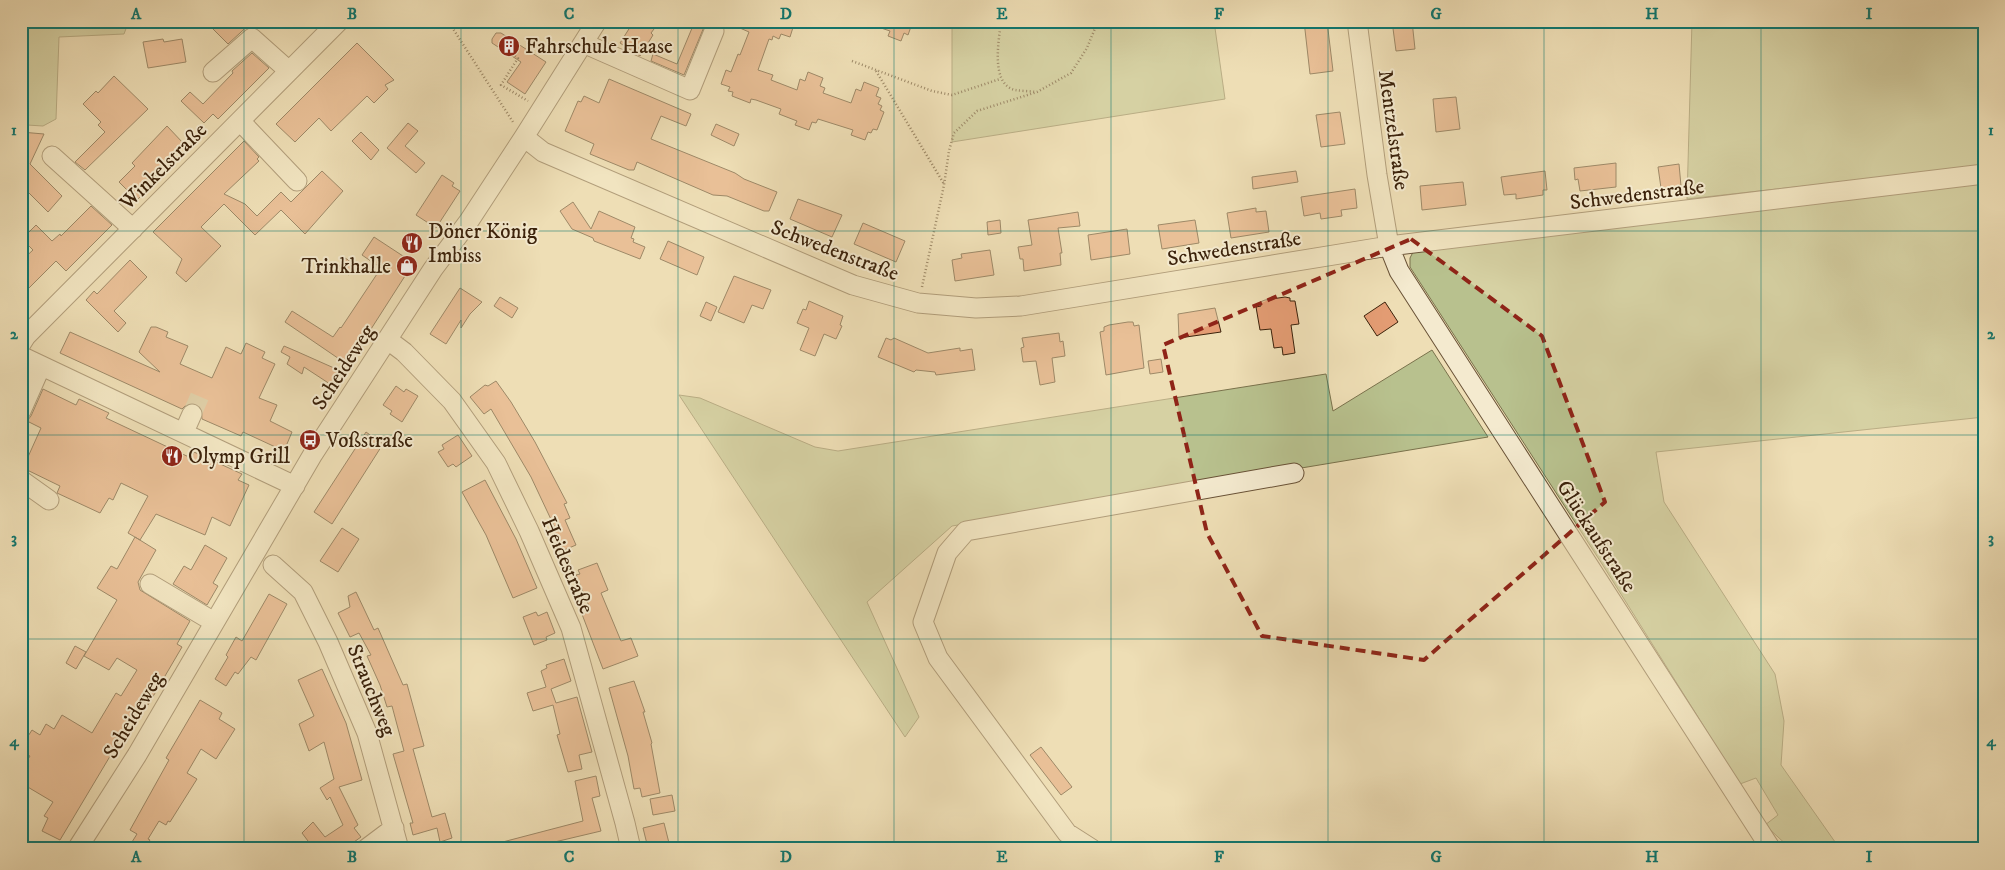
<svg xmlns="http://www.w3.org/2000/svg" width="2005" height="870" font-family="'IM FELL DW Pica',serif">
	<style>
		.green { fill: #b8c18e; stroke: #7a724c }
		.building { fill: #e39c73; stroke: #3b220b }
		.lines { fill: none; stroke-linecap: round; stroke-linejoin: round }
		.minor-tunnel { stroke: #cab893; stroke-width: 19; stroke-dasharray: 19 9; stroke-linecap: butt }
		.minor-casing { stroke: #685136; stroke-width: 21 }
		.path { stroke: #3b220b; stroke-width: 2.5; stroke-dasharray: 1 2.5; stroke-linecap: butt }
		.minor { stroke: #f4eacf; stroke-width: 19 }
		.marked { fill: none; stroke: #8f2418; stroke-width: 4; stroke-dasharray: 10 6; stroke-linejoin: round }
		.grid { fill: none; stroke: #0f766e; stroke-width: 1; stroke-opacity: 0.55 }
		.labels { text-anchor: middle; stroke-width: 4; stroke-linejoin: round; paint-order: stroke }
		.poi-label { font-size: 21px; fill: #3b220b; stroke: #f4eacf; text-anchor: start }
		.street-label { font-size: 21px; fill: #3b220b; stroke: #f4eacf }
		.neatline { fill: none; stroke: #0f766e; stroke-width: 2 }
		.grid-label { font-size: 16px; text-anchor: middle; font-weight: bold; fill: #0f766e }
	</style>
	<rect width="100%" height="100%" fill="#eedeb5"/>
	<filter id="stains"><feTurbulence type="fractalNoise" baseFrequency=".004" numOctaves="4"/><feColorMatrix values="0 0 0 0 .2 0 0 0 0 .09 0 0 0 0 .02 0 0 0 .5 -.17"/></filter>
	<radialGradient id="worn" r=".72"><stop offset=".6" stop-color="#630" stop-opacity="0"/><stop offset="1" stop-color="#630" stop-opacity=".3"/></radialGradient>
	<!-- green -->
	<path class="green" d="M21 21H150L127 26 124 34 59 37 56 119 43 126 27 125 21 128Z
		M952 21H1214L1225 99 952 142Z
		M1692 21H1984V166L1687 199Z
		M1984 183V417L1656 452 1664 502 1775 674 1784 721 1781 765 1840 849H1791L1765 825 1778 815 1756 778 1740 784 1604 567 1410 267V258L1413 252Z
		M1432 350 1488 437 952 526 867 602 919 717 905 737 679 395 700 398 815 447 838 451 1326 374 1333 411Z"/>
	<!-- building -->
	<path class="building" d="M205 21H253L228 44Z
		M634 21H660L651 33 653 35 640 56 620 43Z
		M695 21H709L704 27 684 75 651 61 653 54 677 64Z
		M724 21H795L790 37 781 34 779 39 773 36 772 40 769 39 758 70 773 75 771 80 797 90 800 79 805 81 808 72 823 78 820 86 825 88 823 93 851 103 856 89 861 91 864 82 879 88 876 96 881 98 878 104 882 106 880 110 884 112 877 130 873 129 871 133 868 132 865 140 851 135 853 130 818 119 816 123 812 122 809 130 795 125 797 121 779 114 781 109 756 100 751 99 750 103 732 96 733 92 728 91 730 87 721 84 726 70 731 72 738 54 740 55 749 32Z
		M866 21H913L908 35 904 33 901 41 888 36 890 31 866 23Z
		M1304 21H1327L1333 71 1310 74Z
		M1392 21H1412L1415 49 1396 51Z
		M496 33H501L546 62 525 94 507 82 521 62 492 43V39Z
		M163 39 164 42 182 39 186 62 148 68 143 42Z
		M357 43 394 80 385 85 388 89 374 103 367 96 331 131 319 118 295 142 276 124Z
		M252 53 269 68 218 119 213 114 204 123 181 101 190 92 203 104 233 73 232 71Z
		M114 76 148 109 85 170 75 162 105 132 98 125 101 122 83 104 96 91 98 93Z
		M609 79 691 114 686 126 661 116 651 139 735 173 744 179 777 192 769 211H764L727 196 713 195 637 162 634 170H629L590 154 594 144 565 131 578 101 581 102 584 96 599 103Z
		M1456 97 1460 129 1436 132 1433 99Z
		M1340 112 1345 144 1321 147 1316 115Z
		M408 123 418 131 405 146 425 163 416 173 387 148Z
		M716 124 739 134 734 146 711 135Z
		M167 126 184 144 154 174 159 179 137 200 119 182 135 166 132 163Z
		M21 132 44 134 30 164 62 196 48 212 21 185Z
		M361 132 379 150 371 160 352 141Z
		M244 141 259 157 257 159 259 161 224 194 245 204 257 216 281 192 291 202 322 171 343 191 305 234 281 210 255 235 224 204 201 227 221 246 186 282 176 273 182 259 153 232Z
		M1616 163V187L1580 191 1578 179 1575 180 1574 168Z
		M1679 164 1681 186 1661 188 1658 167Z
		M1296 171 1298 182 1253 189 1252 177Z
		M1545 171 1547 190H1543V195L1516 199V194L1504 195 1501 177Z
		M442 175 454 183 452 186 460 191 436 228 416 215Z
		M1463 182 1466 205 1422 210 1420 186Z
		M1355 189 1357 208 1341 210 1342 216 1321 219 1320 213 1304 216 1301 197Z
		M798 199 842 215 832 237 790 219Z
		M573 202 591 229 599 211 635 227 631 238 634 239 633 242 645 247 640 259 594 241 593 238 572 229 560 211Z
		M91 206 112 225 66 271 56 261 29 288 21 280V261L33 250 22 239 36 225 52 241 60 234 61 236Z
		M1256 208V212L1266 211 1269 232 1231 238 1227 213Z
		M1078 212 1080 226 1058 228 1062 253H1060L1061 265 1024 271 1023 259H1020L1018 247 1032 245 1028 220Z
		M1000 220 1001 233 988 235 987 222Z
		M1195 220 1199 243 1162 249 1158 225Z
		M863 223 905 241 896 262 854 244Z
		M1127 229 1130 254 1091 260 1088 235Z
		M374 237 406 258 405 260 412 265 348 365 285 322 292 311 333 337 340 327 341 328 381 268 362 255Z
		M668 241 704 257 697 275 660 259Z
		M990 250 994 275 955 281 952 260 962 258 961 254Z
		M345 258 356 265 349 275 338 268Z
		M130 260 147 277 114 311 126 323 118 332 86 300 94 291 97 294Z
		M734 276 771 290 763 309 752 305 744 323 718 312Z
		M460 288 482 302 470 314 461 328V320L446 344 430 334Z
		M500 297 518 308 512 318 494 306Z
		M1285 297 1290 298V301H1295L1299 324 1291 325 1295 353 1283 355 1282 347 1274 348 1271 329 1260 330 1256 307 1261 306 1260 302 1265 300Z
		M809 301 843 316 840 325 842 326 836 339 824 334 815 356 800 350 809 328 797 323 803 309 806 310Z
		M706 302 717 307 711 321 700 316Z
		M1385 302 1398 322 1377 336 1364 316Z
		M1215 308 1221 332 1179 338 1178 314Z
		M1128 322H1133L1134 326 1139 325 1144 368 1106 375 1100 332 1104 331V327L1109 325Z
		M151 327H156L168 332 166 337 188 346 180 364 212 378 226 347 241 354 246 343 265 352 262 358 275 364 259 398 277 405 270 421 292 432 284 451 243 432 241 436 202 419 201 408 196 404 186 405 182 409 60 353 70 332 160 372 139 352Z
		M1059 333 1060 342 1063 341 1065 356 1052 358 1055 382 1040 385 1036 361 1023 362 1021 348 1024 347 1022 338Z
		M886 338 891 340 894 338 928 353 960 348V351L972 349 975 370 936 375 935 372 916 370 914 372 878 357Z
		M284 346 298 352 343 372 333 386 304 367 302 374 287 364 290 357 281 352Z
		M1161 359 1163 372 1150 374 1148 361Z
		M496 381 511 402 535 442 567 503 564 504 570 518 565 520 576 545 557 553 548 533 556 530 531 477 491 409 484 414 470 397 485 385 488 386Z
		M396 386 404 392 406 389 418 396 402 422 390 414 392 411 383 405Z
		M43 389 76 405 79 399 109 413 106 418 191 458 194 452 242 474 238 480 249 485 230 526 212 517 205 535 156 514 140 540 128 533 148 496 121 483 113 500 109 498 100 513 57 493 60 486 23 468 41 428 27 421 31 416Z
		M366 432 383 444 332 524 314 512Z
		M458 435 472 456 456 467 453 464 448 467 438 452 444 449 442 445Z
		M485 480 516 539 537 588 513 598 486 535 462 492Z
		M342 528 359 539 338 572 320 561Z
		M135 537 156 550 138 582 140 590 190 621 177 644 182 647 148 705 143 701 60 840 42 831 48 818 44 816 53 802 21 783V771L30 756 21 751V747L32 730 40 735 46 724 54 729 62 715 92 733 116 693 121 696 137 670 117 658 109 670 84 656 117 600 97 588 111 566 117 569Z
		M205 545 227 558 213 583 218 586 207 605 173 584 184 566 191 570Z
		M597 563 608 590 601 593 621 641 631 638 638 656 603 669 580 609 589 606 576 575 580 574 578 570Z
		M356 592 374 630 378 628 403 685 407 684 424 746 413 749 432 817 445 813 452 838 440 842 437 828 413 835 410 823H413L393 754 404 751 392 706 387 707 380 685 367 656 371 655 359 633 350 637 338 613 350 607 348 596Z
		M269 594 287 604 256 660 251 657 238 674 235 672 226 686 215 679 228 657 226 655 236 637 242 641Z
		M536 612 538 616 547 612 555 633 546 637 547 640 534 645 523 617Z
		M75 646 86 652 76 669 66 663Z
		M564 659 571 681 551 689 556 703 577 697 592 752 579 755 582 769 568 772 557 735 560 734 553 705 533 711 527 693 546 687 541 671 547 668 546 665Z
		M322 669 346 723 362 780 339 787 358 825 354 828 361 837 344 849H300L308 841 302 833 313 822 325 837 343 825 330 797 327 800 320 788 334 779 324 742 309 751 299 724 314 716 298 680Z
		M634 681 645 712H643L652 743 651 744 660 793 642 797 640 788 634 789 628 756 609 688Z
		M200 700 222 713 219 719 235 729 216 759 201 749 187 773 197 779 170 822 168 821 166 825 159 821 148 839 150 840 144 849 132 842 137 834 130 830 169 760 166 758Z
		M1041 747 1072 787 1061 795 1030 755Z
		M596 776 600 796 592 798 601 831 525 849H496L495 844 583 821 575 781Z
		M672 795 675 811 653 815 650 799Z
		M664 823 669 843 648 848 643 828Z"/>
	<g class="lines">
		<!-- minor-tunnel -->
		<path class="minor-tunnel" d="M192 414 202 391"/>
		<!-- minor casing -->
		<g class="minor-casing">
			<path id="minor" d="M1357 21 1377 175 1389 246 1399 271 1771 849
				M583 43 690 90 714 31
				M213 72 252 38 289 71
				M240 121 297 181
				M524 137 543 152 853 285 918 303 976 308 1021 306 1389 246 1984 174
				M52 156 133 229
				M388 340 404 352 452 401 496 463 529 531 571 628 625 823 631 849
				M21 344 26 336 339 21
				M21 356 295 486
				M21 411 41 366
				M184 432 192 414
				M21 480 49 500
				M273 565 303 592 328 642 367 733 399 849
				M150 584 214 622
				M77 849 137 755 313 454 433 269 469 221 524 137 597 21
				M366 849 394 828
				M1092 849 1067 833 938 658 923 622 947 553 966 531 1294 473"/>
		</g>
		<!-- path -->
		<path class="path" d="M448 21 513 122
			M1001 21C999 40 990 84 1015 90 1021 91 1029 91 1035 92
			M515 56 518 58 501 85 528 101
			M852 61 932 91 952 95 1000 79
			M876 71 944 184
			M922 287 944 185 949 151 954 133 977 111 1037 92 1071 73 1087 48 1098 21"/>
		<!-- minor -->
		<use href="#minor" class="minor"/>
	</g>
	<!-- marked area -->
	<path d="M0 0H2005V870H0ZM1411 239 1542 336 1605 502 1424 660 1262 636 1207 533 1163 345Z" fill="#eedeb5" fill-opacity=".55" fill-rule="evenodd"/>
	<path class="marked" d="M1411 239 1542 336 1605 502 1424 660 1262 636 1207 533 1163 345Z"/>
	<!-- grid -->
	<path class="grid" d="M244 21V849M461 21V849M678 21V849M894 21V849M1111 21V849M1328 21V849M1544 21V849M1761 21V849M21 231H1984M21 435H1984M21 639H1984"/>
	<!-- icons -->
	<defs>
		<g id="building-disc" transform="scale(1.125)"><circle r="9.5" fill="#8f2418" stroke="#f4eacf"/><path d="M-4-6H4V6H1V3H-1V6H-4ZM-2.5-4.3h1.7v1.8h-1.7ZM.8-4.3h1.7v1.8H.8ZM-2.5-1h1.7V.8h-1.7ZM.8-1h1.7V.8H.8Z" fill="#fff"/></g>
		<g id="restaurant-disc" transform="scale(1.125)"><circle r="9.5" fill="#8f2418" stroke="#f4eacf"/><path d="M-5-6h1v4h1v-4h1v4h1v-4h1v5L-1.5 .5V6h-2V.5L-5-1ZM5-6V6H3V1.5H1.5Q1.5-4 5-6Z" fill="#fff"/></g>
		<g id="shop-disc" transform="scale(1.125)"><circle r="9.5" fill="#8f2418" stroke="#f4eacf"/><path d="M-5-2.5h2.3a2.7 3.5 0 0 1 5.4 0H5L5.5 6h-11ZM-1.5-2.5h3a1.5 2.3 0 0 0-3 0Z" fill="#fff"/></g>
		<g id="bus-disc" transform="scale(1.125)"><circle r="9.5" fill="#8f2418" stroke="#f4eacf"/><path d="M-5-6H5V4H4V6H2V4H-2V6H-4V4H-5ZM-3.5-4V0h7V-4ZM-3.5 1.2v1.5H-2V1.2ZM2 1.2v1.5H3.5V1.2Z" fill="#fff"/></g>
	</defs>
	<g fill-rule="evenodd">
		<use href="#building-disc" x="509" y="46"/>
		<use href="#restaurant-disc" x="412" y="243"/>
		<use href="#shop-disc" x="407" y="266"/>
		<use href="#bus-disc" x="310" y="440"/>
		<use href="#restaurant-disc" x="172" y="456"/>
	</g>
	<g class="labels">
		<!-- poi labels -->
		<g class="poi-label">
			<text x="525" y="53">Fahrschule Haase</text>
			<text x="428" y="238">Döner König<tspan x="428" dy="24">Imbiss</tspan></text>
			<text x="391" y="273" text-anchor="end">Trinkhalle</text>
			<text x="326" y="447">Voßstraße</text>
			<text x="188" y="463">Olymp Grill</text>
		</g>
		<!-- street labels -->
		<g class="street-label">
			<text transform="translate(1394 130) rotate(82)" y="7">Mentzelstraße</text>
			<text transform="translate(163 166) rotate(-45)" y="7">Winkelstraße</text>
			<text transform="translate(1637 194) rotate(-7)" y="7">Schwedenstraße</text>
			<text transform="translate(1234 248) rotate(-9)" y="7">Schwedenstraße</text>
			<text transform="translate(835 250) rotate(21)" y="7">Schwedenstraße</text>
			<text transform="translate(343 367) rotate(-57)" y="7">Scheideweg</text>
			<text transform="translate(1597 536) rotate(57)" y="7">Glückaufstraße</text>
			<text transform="translate(568 565) rotate(67)" y="7">Heidestraße</text>
			<text transform="translate(372 690) rotate(68)" y="7">Strauchweg</text>
			<text transform="translate(133 715) rotate(-59)" y="7">Scheideweg</text>
		</g>
	</g>
	<!-- margin -->
	<rect width="2005" height="870" fill="none" stroke="#eedeb5" stroke-width="55"/>
	<rect x="28" y="28" width="1950" height="814" class="neatline"/>
	<g class="grid-label">
		<text x="136" y="19">A</text>
		<text x="352" y="19">B</text>
		<text x="569" y="19">C</text>
		<text x="786" y="19">D</text>
		<text x="1002" y="19">E</text>
		<text x="1219" y="19">F</text>
		<text x="1436" y="19">G</text>
		<text x="1652" y="19">H</text>
		<text x="1869" y="19">I</text>
		<text x="14" y="135">1</text>
		<text x="1991" y="135">1</text>
		<text x="14" y="339">2</text>
		<text x="1991" y="339">2</text>
		<text x="14" y="543">3</text>
		<text x="1991" y="543">3</text>
		<text x="14" y="746">4</text>
		<text x="1991" y="746">4</text>
		<text x="136" y="862">A</text>
		<text x="352" y="862">B</text>
		<text x="569" y="862">C</text>
		<text x="786" y="862">D</text>
		<text x="1002" y="862">E</text>
		<text x="1219" y="862">F</text>
		<text x="1436" y="862">G</text>
		<text x="1652" y="862">H</text>
		<text x="1869" y="862">I</text>
	</g>
	<rect width="100%" height="100%" filter="url(#stains)"/>
	<rect width="100%" height="100%" fill="url(#worn)"/>
</svg>
